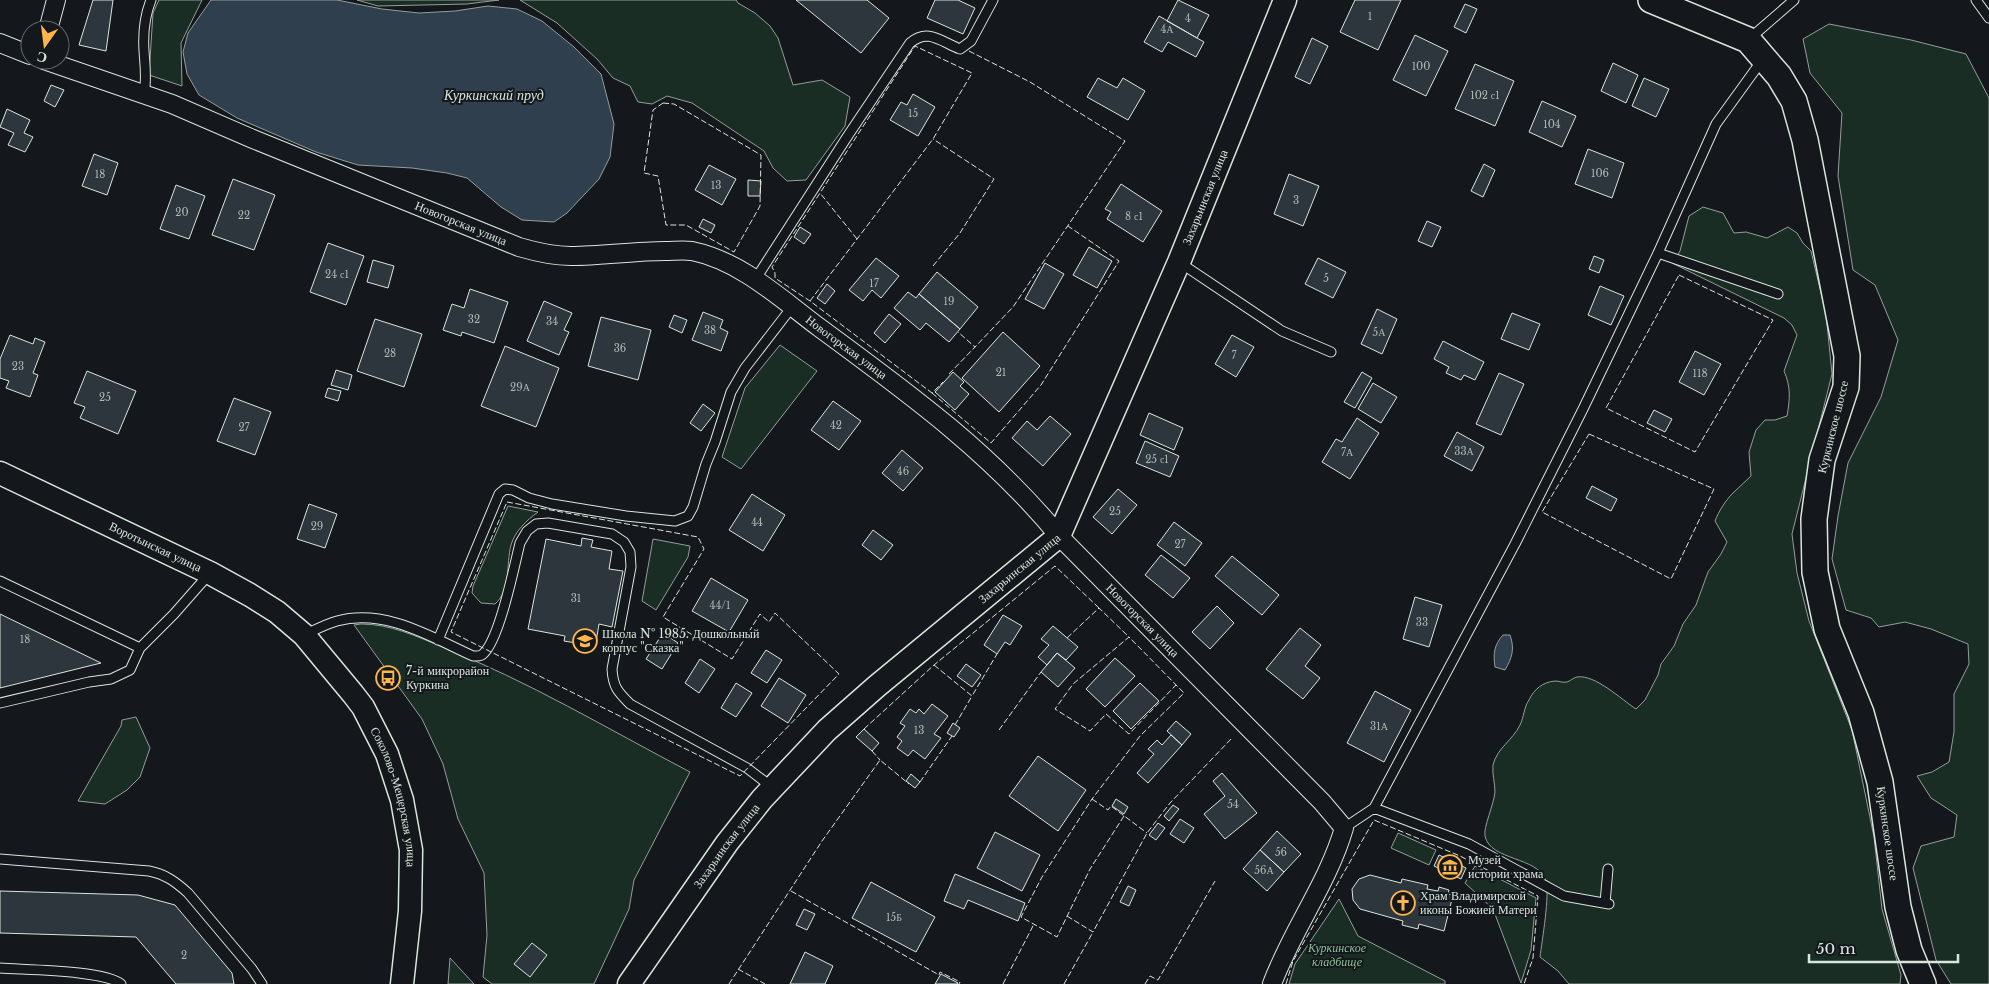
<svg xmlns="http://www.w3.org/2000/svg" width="1989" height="984" font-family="'Libre Baskerville',serif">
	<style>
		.green { fill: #1a2d24; stroke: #939e99 }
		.water { fill: #2f3f4d; stroke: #939e99 }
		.building { fill: #2c363c; stroke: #d8e6dc }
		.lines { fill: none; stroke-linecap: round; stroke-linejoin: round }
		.service-casing { stroke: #d8e6dc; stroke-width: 11 }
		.minor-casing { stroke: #d8e6dc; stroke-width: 20 }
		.tertiary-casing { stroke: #d8e6dc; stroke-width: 25 }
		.secondary-casing { stroke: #d8e6dc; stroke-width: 28 }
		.service { stroke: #14181c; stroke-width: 9 }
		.minor { stroke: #14181c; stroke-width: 18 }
		.tertiary { stroke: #14181c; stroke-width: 22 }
		.secondary { stroke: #14181c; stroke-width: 25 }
		.fence { stroke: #d8e6dc; stroke-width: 1; stroke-dasharray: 6 2.5; stroke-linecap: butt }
		.labels { text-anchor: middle; stroke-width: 4; stroke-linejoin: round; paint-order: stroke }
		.number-label { font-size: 10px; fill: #adbab4 }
		.street-label { font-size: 12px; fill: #d8e6dc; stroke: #14181c }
		.poi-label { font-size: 12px; fill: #d8e6dc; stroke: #14181c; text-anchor: start }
		.park-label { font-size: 12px; font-style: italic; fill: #8ac095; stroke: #14181c }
		.water-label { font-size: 14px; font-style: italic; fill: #d8e6dc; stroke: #14181c }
	</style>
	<rect width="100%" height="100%" fill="#14181c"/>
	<!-- green -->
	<path class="green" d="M159 0H202L181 43 182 86 149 75 153 13Z
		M357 0H499L467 4 378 6Z
		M520 0H736L738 3 755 13 770 26 778 38 793 85 822 80 850 97 845 126 806 180 787 181 773 168 764 151 692 103 667 96 652 104 638 102 630 86 613 78 597 59 557 23Z
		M1829 24 1911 40 1966 54 1989 98V984H1951L1936 960 1913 868 1921 846 1954 837 1957 815 1931 798 1917 776 1932 772 1949 762 1954 732V694L1969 664 1968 644 1931 629 1905 622 1879 627 1871 618 1846 610 1832 559 1838 516 1848 463 1881 397 1898 340 1875 285 1853 270 1838 176 1842 113 1810 73 1803 39Z
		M1703 207 1723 213 1734 233 1746 232 1767 238 1788 227 1797 233 1803 243 1811 251 1826 314 1832 374 1792 534 1797 573 1809 621 1852 730 1874 837 1882 909 1901 975 1900 984H1569L1558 971 1540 957C1542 941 1550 894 1546 881 1538 856 1490 861 1485 836 1483 828 1494 804 1495 792 1495 783 1492 774 1493 765 1497 748 1513 740 1520 725 1524 717 1524 707 1529 700 1534 689 1543 682 1555 681 1559 681 1563 683 1567 682 1570 681 1573 678 1577 677 1595 674 1622 700 1636 709L1645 700 1658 675 1661 664 1674 646 1683 624 1696 605 1708 572 1721 554 1727 542 1715 521C1719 511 1725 501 1733 493 1739 487 1745 482 1751 476L1749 452 1756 430 1765 420H1775L1787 416C1790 399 1791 387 1784 371L1797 335 1792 325 1784 318 1672 263 1680 251 1689 216Z
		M780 345 817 371 741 469 722 457 745 388Z
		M508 506 538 512C527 520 515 531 511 545 506 564 511 590 495 604L481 603 472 593 473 586Z
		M653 539 690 546 688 557 656 610 642 601Z
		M361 624C390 624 416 636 442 647 528 681 608 729 690 772L634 880 629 909 594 984H492L483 977 487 935 484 873 458 819 443 764 422 719 354 625Z
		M136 717 150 748 140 777 127 790 105 804 78 801 121 726 122 720Z
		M1398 833 1436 850 1429 865 1391 848Z
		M1475 866 1536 898 1531 950 1521 983 1493 909 1465 883Z
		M1339 899 1358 936 1445 981V984H1289L1295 964Z
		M450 958 474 984H448Z"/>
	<!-- water -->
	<path class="water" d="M211 0H337L382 9 419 13 455 11 488 6 517 9 542 21 574 47 601 74 614 124 610 157 599 179 567 213 554 222 522 220 501 207 467 178 447 173 412 168 358 165 316 152 237 118 199 95 187 74 183 52 188 33Z
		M1503 635H1510C1515 649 1512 658 1505 670L1495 667C1493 654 1494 645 1503 635Z"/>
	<!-- building -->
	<path class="building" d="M93 0H113L106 51 79 45Z
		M796 0H867L889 18 861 53Z
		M935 0H958L975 8 963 34 927 18Z
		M1178 0 1209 15 1197 38 1167 21Z
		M1355 0H1401L1378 50 1340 32Z
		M1465 4 1477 9 1466 33 1454 27Z
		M1159 16 1204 42 1196 57 1168 42 1162 52 1144 42Z
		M1415 35 1448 51 1426 96 1393 80Z
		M1312 38 1328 46 1310 84 1295 77Z
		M1613 63 1638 75 1626 103 1601 91Z
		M1475 64 1514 81 1495 126 1455 109Z
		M1098 78 1117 88 1123 78 1145 91 1128 120 1087 97Z
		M1644 78 1669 89 1656 117 1632 106Z
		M51 85 64 90 55 107 44 101Z
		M913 94 935 107 918 136 890 120 901 102 907 105Z
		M1542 101 1576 116 1562 147 1529 132Z
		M7 109 30 120 24 133 33 137 25 152 8 145 14 133 0 127Z
		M1588 149 1624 163 1612 198 1575 184Z
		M94 154 118 163 107 195 82 186Z
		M1484 164 1495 170 1483 197 1471 191Z
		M709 165 736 179 722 205 695 190Z
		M1289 174 1319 186 1303 226 1274 214Z
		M233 179 275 195 254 250 212 235Z
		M748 180 761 181 760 196H748Z
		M1121 184 1162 211 1143 242 1107 219 1111 212 1105 209Z
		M176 185 205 196 189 239 160 229Z
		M703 219 715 225 711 233 699 227Z
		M1427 221 1441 227 1432 247 1418 241Z
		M800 227 811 234 804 244 794 237Z
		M328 243 364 256 346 305 310 292Z
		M1089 247 1112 261 1097 288 1073 275Z
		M1594 256 1604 260 1599 273 1589 269Z
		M876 258 899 276 881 298 872 290 863 301 849 290Z
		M1318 258 1346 272 1333 298 1305 284Z
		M373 260 394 266 388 288 367 282Z
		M1045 263 1064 274 1044 309 1025 299Z
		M937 272 978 307 960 329 919 294Z
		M827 284 835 291 825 304 817 298Z
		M1600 286 1624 296 1611 325 1588 315Z
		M470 289 508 302 494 343 462 332 461 336 443 330 452 304 464 308Z
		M908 292 916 298 919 294 960 329 949 342 926 323 920 330 894 308Z
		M544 301 572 313 564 330 569 332 559 355 527 341Z
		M1377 309 1397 319 1382 354 1361 344Z
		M703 312 723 320 720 328 728 332 721 351 692 340Z
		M1512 313 1540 324 1529 350 1501 339Z
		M889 314 901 324 885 343 874 333Z
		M674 315 687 320 682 333 669 327Z
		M601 317 651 330 638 380 588 366Z
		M375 319 422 334 404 387 357 371Z
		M1003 332 1040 366 999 412 962 378Z
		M10 335 33 344 35 338 45 342 33 373 38 375 30 397 6 388 9 381 0 378V359Z
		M1232 335 1254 347 1236 377 1215 364Z
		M1443 341 1484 362 1475 380 1464 375 1461 380 1446 373 1449 367 1434 359Z
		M505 346 559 368 536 427 481 406Z
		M1695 351 1721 364 1704 395 1679 382Z
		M336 370 352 375 348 390 331 385Z
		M87 371 136 391 118 434 80 418 85 407 74 403Z
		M953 372 964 382 960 386 969 394 955 410 935 392Z
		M1362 372 1372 378 1355 408 1344 402Z
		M1499 373 1524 384 1501 435 1476 424Z
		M1373 383 1397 397 1381 423 1358 409Z
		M328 388 341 391 338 401 325 397Z
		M234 398 271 412 255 455 217 441Z
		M833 401 861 421 839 450 811 430Z
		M703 404 715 413 701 431 690 423Z
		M1654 410 1672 419 1665 432 1647 423Z
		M1149 413 1183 428 1174 450 1140 435Z
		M1050 416 1071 434 1043 466 1012 438 1027 421 1037 430Z
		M1357 418 1379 433 1350 479 1322 462 1336 439 1342 442Z
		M1457 432 1484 447 1472 471 1444 456Z
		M1145 441 1179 456 1170 477 1136 463Z
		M902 450 923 468 903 491 882 473Z
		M1592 486 1617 499 1611 511 1586 498Z
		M1118 489 1137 505 1112 534 1093 517Z
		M752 494 785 515 763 551 729 530Z
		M309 504 337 514 325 548 297 539Z
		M1174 522 1202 543 1185 566 1157 545Z
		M873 530 893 545 881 560 862 545Z
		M582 538 593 540 591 547 612 551 609 569 623 571 612 627 599 624 596 642 577 638 576 643 564 641 565 636 528 629 546 539 581 546Z
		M1161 555 1190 578 1173 598 1145 575Z
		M1232 556 1279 595 1262 615 1215 576Z
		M711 578 748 600 729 632 692 611Z
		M1415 597 1442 605 1429 647 1403 639Z
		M1217 606 1234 623 1210 649 1192 632Z
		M0 614 101 663 0 688Z
		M1003 615 1022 626 1010 645 1005 642 997 654 984 645Z
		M1053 626 1078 647 1066 660 1057 653 1047 665 1038 657 1049 645 1041 639Z
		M1300 628 1321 645 1305 666 1320 678 1303 699 1266 669Z
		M663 633 678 643 662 669 646 659Z
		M766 650 782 660 767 683 751 673Z
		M1057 653 1075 668 1058 687 1041 672Z
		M1115 658 1135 676 1105 707 1086 689Z
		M700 659 715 669 699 693 685 683Z
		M966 664 981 675 972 687 957 676Z
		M779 678 806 695 788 723 761 706Z
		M736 683 752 693 736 717 721 708Z
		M1140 683 1159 701 1131 729 1113 711Z
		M1375 691 1411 710 1384 762 1347 743Z
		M932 704 948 716 934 734 941 738 925 759 913 750 908 756 897 748 902 741 897 737 905 726 900 723 910 709 916 713 919 709 924 714Z
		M1176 721 1191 734 1182 745 1167 731Z
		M953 723 960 728 954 737 947 733Z
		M864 729 879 743 872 751 856 737Z
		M1171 735 1182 745 1148 783 1137 773 1154 754 1148 749 1157 740 1162 745Z
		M1038 756 1086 790 1058 831 1009 796Z
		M1222 773 1257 813 1225 839 1204 814 1225 796 1213 781Z
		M911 774 920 782 915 788 906 781Z
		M1116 799 1128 807 1124 814 1112 806Z
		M1173 805 1179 809 1169 821 1164 816Z
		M1180 819 1194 828 1184 843 1170 834Z
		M1158 823 1165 828 1156 840 1149 835Z
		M1277 831 1301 854 1284 872 1260 850Z
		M995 832 1040 855 1022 891 977 868Z
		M1260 850 1284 872 1267 891 1243 869Z
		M1439 855 1466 868 1461 879 1434 866Z
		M955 874 1025 903 1018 921 968 900 964 909 944 901Z
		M1370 875 1401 883 1402 879 1428 885 1427 889 1438 891 1439 887 1449 890 1448 894 1453 895 1444 931 1419 924 1418 929 1402 925 1403 921 1360 909 1353 900 1352 889 1359 879Z
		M871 882 935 917 916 952 852 918Z
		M1128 886 1136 890 1129 906 1120 902Z
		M0 891 138 895 175 905 232 973 234 984H176L136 937 0 933Z
		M804 909 815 914 807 930 796 925Z
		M532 943 547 955 530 977 514 964Z
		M805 952 833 966 825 984H790Z
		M941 974 958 983 957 984H935Z"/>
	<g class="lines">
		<!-- service casing -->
		<g class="service-casing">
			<path id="service" d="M1976 0 1989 18
				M1748 40 1794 0
				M144 94C147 79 145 66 144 51 143 35 145 15 151 0
				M1658 253 1778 294
				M1179 262 1282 331 1331 352
				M755 280 847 137 910 43C928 28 940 41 960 49L971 41 993 0
				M0 581 140 648
				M304 635C315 630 326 624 337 621 385 608 431 637 473 656 477 656 481 657 484 653 500 637 514 567 520 543L527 531 536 524 548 523 612 534 624 542 630 552 631 567 612 669C613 687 618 692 630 704L747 768 773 788
				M438 640 499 494 505 489 513 490 529 498 552 504 626 516 675 521 688 516 693 507 706 464 715 442 731 392 745 368 792 307
				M0 703 89 682 111 679 130 670 140 648 174 614 210 573
				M1374 808 1469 844 1564 896 1609 904
				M1344 828 1374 808 1515 544 1583 409 1658 253 1716 124 1763 59
				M0 859 149 871C165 874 176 882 188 893L252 969 262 984
				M1605 903 1608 869
				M0 968C25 970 104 970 121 984"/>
		</g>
		<!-- minor casing -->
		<g class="minor-casing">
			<g id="minor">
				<path d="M48 30 56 0"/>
				<path d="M0 43 30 55"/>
				<path id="s1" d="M44 60 172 104 253 139 519 247C536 252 553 256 571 256 602 256 634 251 665 251 674 251 683 250 692 251 741 261 781 299 820 328 907 392 990 452 1059 536L1322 802 1344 828C1328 883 1292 930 1272 984"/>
			</g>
		</g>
		<!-- tertiary casing -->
		<g class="tertiary-casing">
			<g id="tertiary">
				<path id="s2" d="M0 473 210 573 250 595 277 612 304 635 353 694 363 707 387 754 402 800 411 850 410 911 402 984"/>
				<path id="s3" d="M629 984 727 843 762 799 827 730 877 686 1059 536 1179 262 1285 0"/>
			</g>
		</g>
		<!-- secondary casing -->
		<g class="secondary-casing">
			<g id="secondary">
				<path id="s4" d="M1651 0 1748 40 1779 76 1794 101 1805 140 1847 356 1846 387 1822 460 1814 519 1815 572 1827 629 1861 713 1880 782 1898 907 1909 950 1923 984"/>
			</g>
		</g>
		<!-- service -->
		<use href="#service" class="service"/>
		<!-- minor -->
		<use href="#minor" class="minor"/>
		<!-- tertiary -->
		<use href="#tertiary" class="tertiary"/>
		<!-- secondary -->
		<use href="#secondary" class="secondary"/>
		<!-- fence -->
		<path class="fence" d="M969 51 1030 82 1125 141 1013 307 975 347
			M663 103 674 104 761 155 760 206 734 252 686 225H666L658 176 644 173 653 110Z
			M857 239 820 193 772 267 775 273V278L810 301 932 393 943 382
			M933 266 960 233 994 179 933 139
			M1679 275 1773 320 1695 452 1606 408Z
			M810 301 933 139 972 73 915 46 820 193
			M949 374 975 347 958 332
			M932 393 991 443 1041 385 1119 261 1068 226
			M1589 434 1714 489 1671 579 1542 512Z
			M507 502 698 537 704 549 663 617 732 659 760 614 769 622 775 613 839 674 740 776 451 632Z
			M1067 638 1099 608 1129 637
			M934 665 972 696 997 654
			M955 725 972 696
			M864 729 934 665 1055 566 1099 608
			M999 730 1041 672
			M872 751 880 760
			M920 782 952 736
			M1092 799 1108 810 1111 806 1147 833
			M1124 816 1090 869 1057 937 1021 917 1042 877 1092 799 1140 736 1184 693 1129 637 1073 684 1055 709 1090 731 1106 714 1129 734 1176 685
			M791 891 939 975 940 972 960 982 959 984
			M1067 916 1093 932 1147 833 1170 803 1231 739
			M738 969 765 984
			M729 984 822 841 880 760 909 784
			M1003 984 1034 924
			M1064 984 1093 932
			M1145 984 1150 976 1158 980 1215 881
			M1286 984 1293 961 1374 820 1460 856 1538 896 1533 958 1524 984"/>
	</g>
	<!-- icons -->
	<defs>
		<g id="school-ring" transform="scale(1.25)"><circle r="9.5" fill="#14181c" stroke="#ffb74d" stroke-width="1.5"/><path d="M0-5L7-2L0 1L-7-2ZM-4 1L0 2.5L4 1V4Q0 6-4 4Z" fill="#ffb74d"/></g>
		<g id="bus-ring" transform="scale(1.25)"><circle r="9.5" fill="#14181c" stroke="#ffb74d" stroke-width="1.5"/><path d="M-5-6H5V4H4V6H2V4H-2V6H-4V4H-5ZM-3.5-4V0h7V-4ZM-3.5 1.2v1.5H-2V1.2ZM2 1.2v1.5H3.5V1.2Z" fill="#ffb74d"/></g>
		<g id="museum-ring" transform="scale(1.25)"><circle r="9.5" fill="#14181c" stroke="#ffb74d" stroke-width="1.5"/><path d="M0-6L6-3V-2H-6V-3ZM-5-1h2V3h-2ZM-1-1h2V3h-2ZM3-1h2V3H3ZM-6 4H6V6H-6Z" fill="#ffb74d"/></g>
		<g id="church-ring" transform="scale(1.25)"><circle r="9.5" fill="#14181c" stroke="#ffb74d" stroke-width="1.5"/><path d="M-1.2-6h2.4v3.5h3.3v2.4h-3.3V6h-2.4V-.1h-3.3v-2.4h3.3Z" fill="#ffb74d"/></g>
	</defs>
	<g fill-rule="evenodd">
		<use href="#school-ring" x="585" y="641"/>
		<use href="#bus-ring" x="388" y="678"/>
		<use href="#museum-ring" x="1450" y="867"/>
		<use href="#church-ring" x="1403" y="903"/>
	</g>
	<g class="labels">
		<!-- number labels -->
		<g class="number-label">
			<text x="1370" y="20">1</text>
			<text x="1188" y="22">4</text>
			<text x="1167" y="33">4А</text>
			<text x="1421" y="70">100</text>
			<text x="1485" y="99">102 с1</text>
			<text x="913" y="117">15</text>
			<text x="1552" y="128">104</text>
			<text x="1600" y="177">106</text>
			<text x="100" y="178">18</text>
			<text x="716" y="189">13</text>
			<text x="1296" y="204">3</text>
			<text x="182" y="216">20</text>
			<text x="244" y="219">22</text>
			<text x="1134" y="220">8 с1</text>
			<text x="337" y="278">24 с1</text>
			<text x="1326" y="282">5</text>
			<text x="874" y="287">17</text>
			<text x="949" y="305">19</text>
			<text x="474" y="323">32</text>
			<text x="552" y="325">34</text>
			<text x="710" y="334">38</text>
			<text x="1379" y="336">5А</text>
			<text x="620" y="352">36</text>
			<text x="390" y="357">28</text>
			<text x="1234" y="359">7</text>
			<text x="18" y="370">23</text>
			<text x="1001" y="376">21</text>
			<text x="1700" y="377">118</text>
			<text x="520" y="391">29А</text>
			<text x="105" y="401">25</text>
			<text x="836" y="429">42</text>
			<text x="244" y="431">27</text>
			<text x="1464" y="455">33А</text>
			<text x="1347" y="456">7А</text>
			<text x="1157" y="463">25 с1</text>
			<text x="903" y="475">46</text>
			<text x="1115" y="515">25</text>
			<text x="757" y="526">44</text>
			<text x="317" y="530">29</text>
			<text x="1180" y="548">27</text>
			<text x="576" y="602">31</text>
			<text x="720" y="609">44/1</text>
			<text x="1422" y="626">33</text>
			<text x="25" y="643">18</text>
			<text x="1379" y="730">31А</text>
			<text x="919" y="734">13</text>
			<text x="1233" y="808">54</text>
			<text x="1281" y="856">56</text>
			<text x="1264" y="874">56А</text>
			<text x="894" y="921">15Б</text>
			<text x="184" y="959">2</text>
		</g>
		<!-- street labels -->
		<g class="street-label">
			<text dy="4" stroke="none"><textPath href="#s3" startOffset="994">Захарьинская улица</textPath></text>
			<text dy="4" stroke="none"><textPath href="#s1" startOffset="448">Новогорская улица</textPath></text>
			<text dy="4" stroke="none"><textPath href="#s1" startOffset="868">Новогорская улица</textPath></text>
			<text transform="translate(1833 427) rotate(-76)" y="4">Куркинское шоссе</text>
			<text dy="4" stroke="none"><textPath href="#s2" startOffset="172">Воротынская улица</textPath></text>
			<text dy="4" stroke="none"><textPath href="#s3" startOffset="574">Захарьинская улица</textPath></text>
			<text dy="4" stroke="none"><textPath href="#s1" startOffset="1272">Новогорская улица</textPath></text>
			<text dy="4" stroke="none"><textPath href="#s2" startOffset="535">Соколово-Мещерская улица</textPath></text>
			<text dy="4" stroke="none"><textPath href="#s4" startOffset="935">Куркинское шоссе</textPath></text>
			<text dy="4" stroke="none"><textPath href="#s3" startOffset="169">Захарьинская улица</textPath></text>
		</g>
		<!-- poi labels -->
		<g class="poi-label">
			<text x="602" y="638">Школа № 1985. Дошкольный<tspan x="602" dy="14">корпус "Сказка"</tspan></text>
			<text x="406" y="675">7-й микрорайон<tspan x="406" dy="14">Куркина</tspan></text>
			<text x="1468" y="864">Музей<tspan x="1468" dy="14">истории храма</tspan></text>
			<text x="1420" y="900">Храм Владимирской<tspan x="1420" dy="14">иконы Божией Матери</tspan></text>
		</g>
		<!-- park labels -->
		<g class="park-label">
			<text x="1337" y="952">Куркинское<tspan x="1337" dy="14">кладбище</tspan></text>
		</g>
		<!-- water labels -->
		<g class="water-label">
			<text x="494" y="100">Куркинский пруд</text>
		</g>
	</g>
	<!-- north arrow -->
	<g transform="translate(45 45) rotate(194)"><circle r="24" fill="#14181c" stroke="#626a69"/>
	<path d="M0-4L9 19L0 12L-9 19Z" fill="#ffb74d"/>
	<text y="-8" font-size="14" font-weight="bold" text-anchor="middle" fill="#d8e6dc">С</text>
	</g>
	<!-- scale -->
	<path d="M1809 954v8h149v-8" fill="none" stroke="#d8e6dc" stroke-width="2.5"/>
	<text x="1816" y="954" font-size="15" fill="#d8e6dc" stroke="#14181c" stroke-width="4" paint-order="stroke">50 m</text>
</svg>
